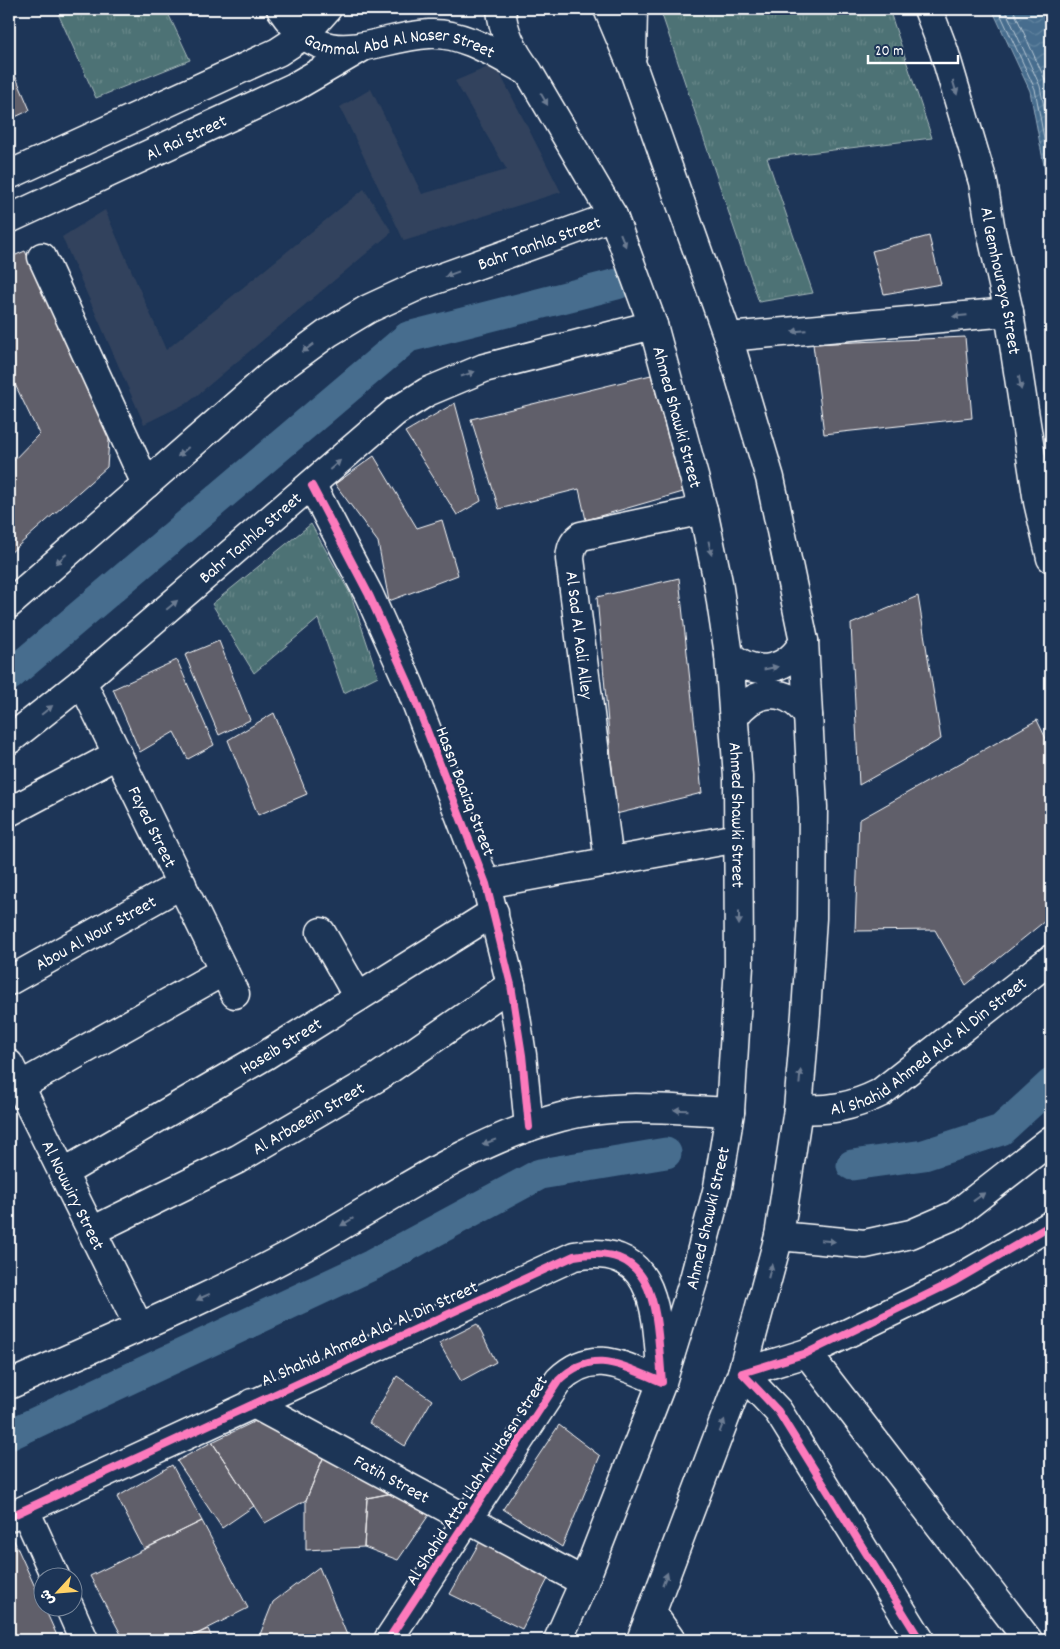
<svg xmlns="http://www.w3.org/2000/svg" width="1060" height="1649" font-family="Dekko,'Playpen Sans Arabic',sans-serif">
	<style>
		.built { fill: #31425d }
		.park { fill: url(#park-tufts); stroke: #a6b8ba }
		.water { fill: url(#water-waves); stroke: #90a7bb }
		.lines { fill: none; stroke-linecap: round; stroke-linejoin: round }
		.shore { stroke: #b5c5d2; stroke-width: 1 }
		.canal { stroke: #466d8e; stroke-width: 31 }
		.building { fill: #615f6b; stroke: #fff }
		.minor-casing { stroke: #fff; stroke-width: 31 }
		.major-casing { stroke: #fff; stroke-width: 31 }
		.minor { stroke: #1d3557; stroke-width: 28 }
		.major { stroke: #1d3557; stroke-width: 28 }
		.cycleway-casing { stroke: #1d3557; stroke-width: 11 }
		.cycleway { stroke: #fd7abc; stroke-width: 8 }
		.oneway { fill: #6c7c92 }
		.labels { text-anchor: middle; stroke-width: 5; stroke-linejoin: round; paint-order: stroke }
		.street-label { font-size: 18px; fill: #fff; stroke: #1d3557 }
	</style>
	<defs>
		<pattern id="park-tufts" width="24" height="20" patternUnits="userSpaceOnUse" patternTransform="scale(1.25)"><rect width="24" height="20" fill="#4d7274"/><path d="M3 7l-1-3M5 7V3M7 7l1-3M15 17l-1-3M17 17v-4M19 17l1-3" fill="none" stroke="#688789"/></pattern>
		<pattern id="water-waves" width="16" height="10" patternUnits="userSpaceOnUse" patternTransform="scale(1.25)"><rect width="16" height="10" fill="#466d8e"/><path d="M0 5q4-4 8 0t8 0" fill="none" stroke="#62839f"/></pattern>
	</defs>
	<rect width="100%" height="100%" fill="#1d3557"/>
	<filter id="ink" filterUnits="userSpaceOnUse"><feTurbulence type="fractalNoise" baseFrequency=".02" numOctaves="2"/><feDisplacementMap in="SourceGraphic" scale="10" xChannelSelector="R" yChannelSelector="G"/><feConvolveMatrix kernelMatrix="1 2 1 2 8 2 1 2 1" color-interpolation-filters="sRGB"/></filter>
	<g filter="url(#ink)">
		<!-- built -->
		<path class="built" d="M495 64 561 192 404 241 340 107 371 89 422 194 507 170 455 81Z
			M364 189 392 232 189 402 144 424 62 237 105 210 166 350Z"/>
		<!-- park -->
		<path class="park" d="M56 9H166L190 60 96 98Z
			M660 9H889L932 138 767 158 813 293 759 302Z
			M311 524 351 595 378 676 344 693 318 619 254 673 212 604Z"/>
		<!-- water -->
		<path class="water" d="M992 9H1051V246L1047 181 1030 91Z"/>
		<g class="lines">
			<!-- shore -->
			<path class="shore" d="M998 9 1035 89 1051 177
				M1005 9 1040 86 1051 143
				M1013 9 1047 84 1051 103"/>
			<!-- canal -->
			<path class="canal" d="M9 676 408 337 617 284
				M852 1165 924 1155 1001 1130 1051 1084
				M9 1435 372 1265 540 1174 666 1153"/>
		</g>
		<!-- building -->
		<path class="building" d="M9 61 30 110 9 120Z
			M929 236 941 284 884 294 872 251Z
			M25 251 110 427 107 467 9 554V465L39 434 9 372V258Z
			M965 337 972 418 824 434 813 344Z
			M651 375 683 492 586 520 579 489 499 509 471 419Z
			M455 403 481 501 457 515 405 432Z
			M374 456 417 528 442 520 458 575 389 601 378 542 335 484Z
			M679 578 702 793 616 814 597 597Z
			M918 596 941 739 859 785 851 624Z
			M219 641 250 720 219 735 185 655Z
			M177 660 214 745 188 759 174 732 140 752 113 689Z
			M274 713 307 794 258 815 228 740Z
			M1037 720 1051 749V916L966 985 935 930 855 931 859 820Z
			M477 1324 496 1362 461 1381 439 1343Z
			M397 1376 432 1400 405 1446 369 1423Z
			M264 1417 326 1451 306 1500 265 1523 212 1442Z
			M559 1425 600 1456 562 1547 503 1509Z
			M212 1442 254 1506 222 1528 177 1461Z
			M326 1451 398 1492 367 1498 364 1547 306 1550V1500Z
			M172 1465 202 1521 144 1549 117 1497Z
			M398 1492 433 1509 398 1560 364 1547 367 1498Z
			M202 1521 248 1608 185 1640H124L90 1576Z
			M486 1531 551 1573 522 1629 450 1594Z
			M9 1534H11L59 1640H9Z
			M319 1567 349 1640H266L259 1637 273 1602Z
			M208 1629 213 1640H185Z"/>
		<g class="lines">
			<!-- minor casing -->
			<g class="minor-casing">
				<g id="minor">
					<path id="s1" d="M928 9 944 51 983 182 991 231 1009 312 1038 502 1051 558"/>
					<path d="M9 175 278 52 304 35"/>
					<path id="s2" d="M9 219 294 87 361 48"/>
					<path d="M42 257 146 484"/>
					<path d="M312 486 369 595 409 684 486 884 511 985 522 1055 529 1127"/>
					<path id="s3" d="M82 682 235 994"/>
					<path d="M9 812 118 754"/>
					<path d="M609 862 570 559C571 549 572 543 581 536L703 510"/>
					<path d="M486 884 738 838"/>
					<path d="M321 932 358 997"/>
					<path id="s4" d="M9 981 182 884"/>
					<path id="s5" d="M9 1064 139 1327"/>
					<path d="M20 1086 224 971"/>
					<path id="s6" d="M798 1109C829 1111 852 1107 880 1093L1051 959"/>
					<path id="s7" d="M63 1173 266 1055 494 912"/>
					<path id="s8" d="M92 1231 238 1159 378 1077 511 985"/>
					<path d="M779 1236 865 1244 911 1234 955 1215 1051 1140"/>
					<path d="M807 1353 1028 1640"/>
					<path d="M9 1385C112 1339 217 1296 315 1241 396 1195 471 1141 561 1117 615 1102 675 1110 730 1112"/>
					<path id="s9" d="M252 1403 584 1582"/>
					<path d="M25 1510 55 1576"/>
					<path d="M9 1517 574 1256C662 1240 656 1321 662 1382 624 1367 594 1346 559 1380L388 1640"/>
					<path d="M69 1606 84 1640"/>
					<path d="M652 1613 671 1640"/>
					<path d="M920 1640 778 1411 742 1373 807 1353 953 1282 1051 1225"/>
				</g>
			</g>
			<!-- major casing -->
			<g class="major-casing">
				<g id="major">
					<path id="s10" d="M281 9C326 76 369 38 429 34 463 32 497 55 525 70"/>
					<path id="s11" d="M501 9C503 33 513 52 528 71L613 216 653 325 703 510 718 582 729 655 738 777 739 966 730 1112 718 1187 694 1279 662 1382 584 1582 558 1640"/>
					<path d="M608 9 633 68 728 337 770 478 804 641 813 807 812 918 806 1013 798 1109 779 1236 742 1373 641 1640"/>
					<path d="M304 35 327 9"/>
					<path d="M632 56 633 9"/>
					<path d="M728 337 1009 312"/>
					<path id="s12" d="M9 604 271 375 328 333 368 309 418 286 613 216"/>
					<path d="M729 655C756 678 788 671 804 641"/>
					<path d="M735 716C755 688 788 686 808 716"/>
					<path id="s13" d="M9 740 82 682 395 412 427 392 484 368 653 325"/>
				</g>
			</g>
			<!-- minor -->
			<use href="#minor" class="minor"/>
			<!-- major -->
			<use href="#major" class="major"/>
			<!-- cycleway casing -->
			<g class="cycleway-casing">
				<path id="cycleway" d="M312 486 369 595 409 684 486 884 511 985 522 1055 529 1127
					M9 1517 574 1256C662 1240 656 1321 662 1382 624 1367 594 1346 559 1380L388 1640
					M920 1640 778 1411 742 1373 807 1353 953 1282 1051 1225"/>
			</g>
			<!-- cycleway -->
			<use href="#cycleway" class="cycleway"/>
		</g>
		<!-- one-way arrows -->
		<defs><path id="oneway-solid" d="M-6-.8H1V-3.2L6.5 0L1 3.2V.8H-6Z" transform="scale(1.25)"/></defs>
		<g class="oneway">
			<use href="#oneway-solid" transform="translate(955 88) rotate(73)"/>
			<use href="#oneway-solid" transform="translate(544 99) rotate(60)"/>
			<use href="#oneway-solid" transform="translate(623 240) rotate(68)"/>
			<use href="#oneway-solid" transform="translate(452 274) rotate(160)"/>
			<use href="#oneway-solid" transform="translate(960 316) rotate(175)"/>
			<use href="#oneway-solid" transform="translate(799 331) rotate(175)"/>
			<use href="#oneway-solid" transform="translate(308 348) rotate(144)"/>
			<use href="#oneway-solid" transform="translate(468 374) rotate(-19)"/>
			<use href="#oneway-solid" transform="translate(1020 383) rotate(81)"/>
			<use href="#oneway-solid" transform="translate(183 452) rotate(139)"/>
			<use href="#oneway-solid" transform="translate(335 465) rotate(-41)"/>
			<use href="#oneway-solid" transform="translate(710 548) rotate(78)"/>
			<use href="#oneway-solid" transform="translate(61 559) rotate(139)"/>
			<use href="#oneway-solid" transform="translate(172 605) rotate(-40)"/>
			<use href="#oneway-solid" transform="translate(771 668) rotate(-11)"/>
			<use href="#oneway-solid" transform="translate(47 710) rotate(-39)"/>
			<use href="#oneway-solid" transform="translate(739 918) rotate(90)"/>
			<use href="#oneway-solid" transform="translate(800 1077) rotate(-85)"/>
			<use href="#oneway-solid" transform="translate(681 1110) rotate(-179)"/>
			<use href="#oneway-solid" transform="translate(489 1142) rotate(159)"/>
			<use href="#oneway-solid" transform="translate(979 1197) rotate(-36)"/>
			<use href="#oneway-solid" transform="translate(347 1222) rotate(149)"/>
			<use href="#oneway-solid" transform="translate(828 1241) rotate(5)"/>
			<use href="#oneway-solid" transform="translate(770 1271) rotate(-76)"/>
			<use href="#oneway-solid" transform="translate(203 1297) rotate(155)"/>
			<use href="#oneway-solid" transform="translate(722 1426) rotate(-69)"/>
			<use href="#oneway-solid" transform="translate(665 1579) rotate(-69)"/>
		</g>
	</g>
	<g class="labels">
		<!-- street labels -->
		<g class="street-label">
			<text dy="6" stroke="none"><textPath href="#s10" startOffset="135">Gammal Abd Al Naser Street</textPath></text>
			<text dy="6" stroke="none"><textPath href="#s2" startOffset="195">Al Rai Street</textPath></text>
			<text dy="6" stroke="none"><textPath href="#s12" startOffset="649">Bahr Tanhla Street</textPath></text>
			<text dy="6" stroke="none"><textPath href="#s1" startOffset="282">Al Gemhoureya Street</textPath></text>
			<text dy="6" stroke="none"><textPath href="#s11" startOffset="448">Ahmed Shawki Street</textPath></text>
			<text dy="6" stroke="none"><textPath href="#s13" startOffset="315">Bahr Tanhla Street</textPath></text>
			<text transform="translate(580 635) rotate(83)" y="6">Al Sad Al Aali Alley</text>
			<text transform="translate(466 791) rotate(69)" y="6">Hassn Baaizq Street</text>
			<text dy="6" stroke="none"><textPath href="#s11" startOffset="852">Ahmed Shawki Street</textPath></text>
			<text dy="6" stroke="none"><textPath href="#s3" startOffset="161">Fayed Street</textPath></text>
			<text dy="6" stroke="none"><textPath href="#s4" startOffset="99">Abou Al Nour Street</textPath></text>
			<text dy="6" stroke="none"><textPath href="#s6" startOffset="150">Al Shahid Ahmed Ala' Al Din Street</textPath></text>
			<text dy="6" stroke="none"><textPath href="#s7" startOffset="252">Haseib Street</textPath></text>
			<text dy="6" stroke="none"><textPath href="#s8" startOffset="244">Al Arbaeein Street</textPath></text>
			<text dy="6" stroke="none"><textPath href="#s5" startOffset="146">Al Nouwiry Street</textPath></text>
			<text transform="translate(707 1218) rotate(-77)" y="6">Ahmed Shawki Street</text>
			<text transform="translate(369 1333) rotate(-24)" y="6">Al Shahid Ahmed Ala' Al Din Street</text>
			<text dy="6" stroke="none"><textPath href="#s9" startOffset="159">Fatih Street</textPath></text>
			<text transform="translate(476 1480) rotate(-57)" y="6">Al Shahid Atta Llah Ali Hassn Street</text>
		</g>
	</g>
	<!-- margin -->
	<rect width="1060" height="1649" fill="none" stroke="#1d3557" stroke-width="30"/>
	<rect x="15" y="15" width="1030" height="1619" fill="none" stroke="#fff" stroke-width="2" filter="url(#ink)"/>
	<!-- north arrow -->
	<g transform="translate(58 1592) rotate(244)"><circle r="24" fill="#1d3557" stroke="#77869a"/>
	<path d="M0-4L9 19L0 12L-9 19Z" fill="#ffd166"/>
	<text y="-8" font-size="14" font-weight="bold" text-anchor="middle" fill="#ffffff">ش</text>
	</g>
	<!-- scale -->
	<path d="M868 55v8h90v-8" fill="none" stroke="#ffffff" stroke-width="2.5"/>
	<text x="875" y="55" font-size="15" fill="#ffffff" stroke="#1d3557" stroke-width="4" paint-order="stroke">20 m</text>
</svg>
